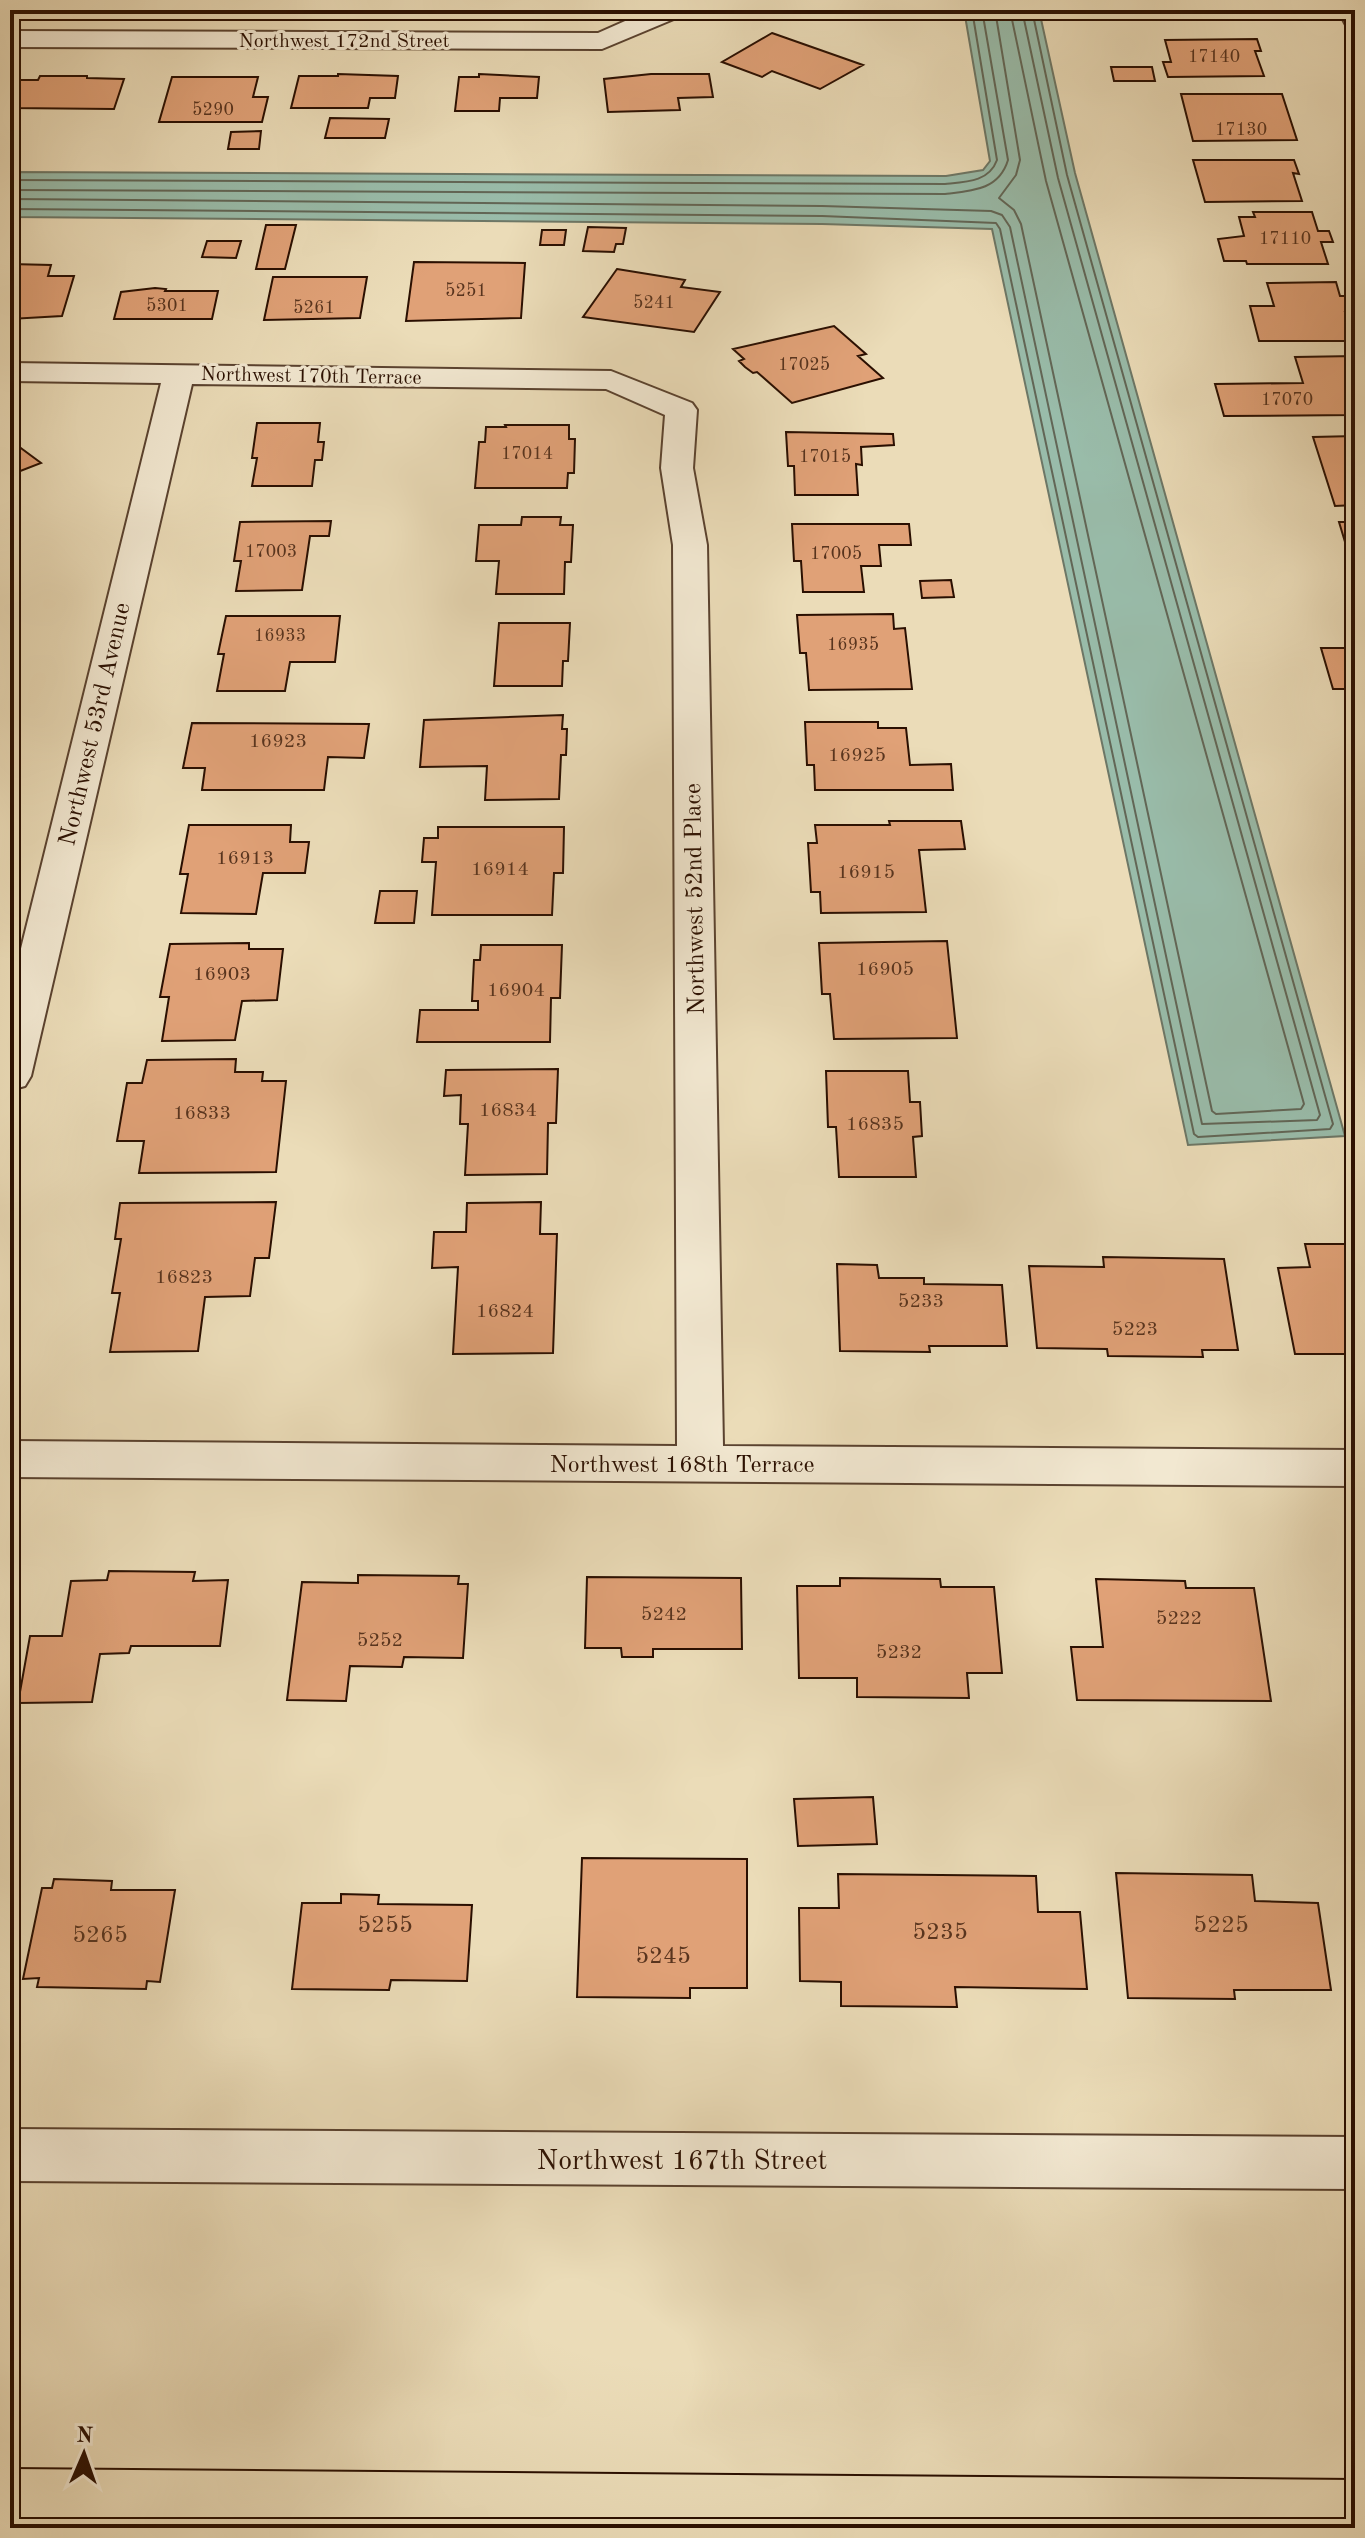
<svg xmlns="http://www.w3.org/2000/svg" width="1365" height="2538" font-family="'Old Standard TT',serif">
	<style>
		.water { fill: #99bcaa; stroke: #6d7766; stroke-width: 2 }
		.lines { fill: none; stroke-linecap: round; stroke-linejoin: round }
		.shore { stroke: #626656; stroke-width: 2 }
		.building { fill: #e0a177; stroke: #2a0f01; stroke-width: 2 }
		.minor-casing { stroke: #5a422f; stroke-width: 4 }
		.tertiary-casing { stroke: #5a422f; stroke-width: 4 }
		.motorway-casing { stroke: #2a0f01; stroke-width: 4 }
		.minor { fill: #f2e8d1; fill-rule: evenodd }
		.tertiary { fill: #f2e8d1; fill-rule: evenodd }
		.motorway { fill: #ebdcb8; fill-rule: evenodd }
		.labels { text-anchor: middle; stroke-width: 6; stroke-linejoin: round; paint-order: stroke }
		.far-number-label { font-size: 18px; fill: #58341e }
		.far-street-label { font-size: 20px; fill: #2a0f01; stroke: #f2e8d1 }
		.number-label { font-size: 20px; fill: #58341e }
		.street-label { font-size: 24px; fill: #2a0f01; stroke: #f2e8d1 }
		.near-number-label { font-size: 24px; fill: #58341e }
		.near-street-label { font-size: 28px; fill: #2a0f01; stroke: #f2e8d1 }
	</style>
	<rect width="100%" height="100%" fill="#ebdcb8"/>
	<filter id="stains"><feTurbulence type="fractalNoise" baseFrequency=".0025" numOctaves="4"/><feColorMatrix values="0 0 0 0 .2 0 0 0 0 .09 0 0 0 0 .02 0 0 0 .5 -.17"/></filter>
	<radialGradient id="worn" r=".72"><stop offset=".6" stop-color="#630" stop-opacity="0"/><stop offset="1" stop-color="#630" stop-opacity=".3"/></radialGradient>
	<!-- water -->
	<path class="water" d="M964 10H1039L1075 173 1345 1136 1188 1145 992 229 822 224 10 217V172L946 176 983 170 990 161Z"/>
	<g class="lines">
		<!-- shore -->
		<path class="shore" d="M995 10 1020 160 1016 175 999 198 1014 210 1021 224 1212 1111 1216 1114 1301 1109 1304 1104 1046 181 1010 10
			M10 180 945 184C966 182 989 182 997 160L972 10
			M10 190 945 194C972 191 999 190 1008 160L982 10
			M10 199 822 206 991 211 1002 215 1010 227 1202 1124 1317 1120 1320 1115 1058 178 1022 10
			M10 209 822 216 996 223 1000 229 1194 1134 1198 1137 1330 1129 1333 1124 1067 175 1032 10"/>
	</g>
	<!-- building -->
	<path class="building" d="M1091 10H1125L1127 18H1093Z
		M1163 10H1242L1244 15H1164Z
		M772 33 863 65 820 89 772 71 762 77 722 62Z
		M1257 39 1261 51H1255L1264 76 1168 77 1163 62H1171L1165 40Z
		M1111 67H1152L1155 81H1114Z
		M338 74 398 76 395 98H370L368 108H291L299 76H338Z
		M479 74 539 77 537 98H500L499 111H455L459 77H479Z
		M651 74H709L713 97 678 98 680 110 608 112 604 79Z
		M40 76H87V78L124 79 114 109 10 108V80H38Z
		M172 77H258L253 97H268L262 122H159Z
		M1181 94H1282L1297 140 1193 141Z
		M330 118 389 119 385 138H325Z
		M261 131 259 149H228L231 132Z
		M1193 160H1294L1299 174 1293 173 1302 201 1205 202Z
		M1253 212H1312L1318 231H1329L1333 242H1321L1328 264H1247L1246 261H1224L1218 239 1244 236 1239 217H1255Z
		M266 225H296L285 269H256Z
		M588 227 626 228 623 244H616L614 252 583 251Z
		M542 230H566L564 245H540Z
		M207 241H241L236 258 202 257Z
		M414 262 525 263 521 318 406 321Z
		M10 264 51 265 48 276H74L62 316 10 319Z
		M617 269 685 280 681 287 720 292 694 332 583 317Z
		M273 277H367L360 318 264 320Z
		M1336 282 1340 296H1349L1354 312H1345L1354 341H1259L1250 306H1274L1267 283Z
		M155 288 166 289 165 291H218L212 319H114L121 292Z
		M834 326 866 354 858 356 883 378 792 403 757 372 753 373 745 367 739 361 744 359 733 349Z
		M1355 356V415L1224 416 1215 384 1303 383 1295 357Z
		M257 423H320L318 442H324L322 460H315L312 486H252L257 458H252Z
		M505 425H569V439H575L574 473H568L567 488H475L479 442H485L486 427H506Z
		M786 432 893 434 894 445 861 447 862 465 856 464 858 495H795L794 466H788Z
		M1355 436V505L1335 506 1313 437Z
		M10 440 41 463 10 475Z
		M522 517H561L560 525H573L571 562H565L564 594H496L499 561H476L479 525H521Z
		M331 521 329 536H310L302 590 236 591 241 561H234L240 522Z
		M1339 522H1355V575Z
		M792 524H909L911 545H879L881 566H861L864 592H803L801 561H794Z
		M951 580 954 597 922 598 920 581Z
		M893 614 894 629 905 628 912 689 809 690 806 653H800L797 615Z
		M226 616H340L335 662H290L285 691H217L224 654H218Z
		M499 623H570L568 661H563L562 686H494Z
		M1321 648H1355V689H1333Z
		M563 715 562 729H567L566 755H561L559 799 485 800 487 766 420 767 424 720Z
		M805 722H878V728H906L910 765 951 764 953 790H815L814 765H807Z
		M192 723 369 724 364 758 328 757 324 790H202L205 768H183Z
		M889 821H961L965 849 919 850 926 912 821 913 820 892H811L808 843H817L815 825H890Z
		M189 825H291L290 842H309L305 873H263L256 914 181 913 188 874H180Z
		M438 827H564L563 873H554L552 915H432L436 862H422L424 838H438Z
		M380 891H417L414 923H375Z
		M947 941 957 1038 834 1039 830 994H822L819 943Z
		M249 943V949H283L277 1000 242 1001 235 1040 162 1041 169 997H160L170 944Z
		M481 945H562L560 998H551L550 1042H417L420 1010H478V1001H472L473 980 474 960H480Z
		M236 1059 235 1072H263L262 1081H286L276 1172 139 1173 144 1141H117L127 1083H142L147 1060Z
		M558 1069 556 1123H548L547 1174 465 1175 468 1124H460L461 1095 444 1096 446 1070Z
		M826 1071H908L910 1102H920L922 1136 913 1137 916 1177H839L836 1127H828Z
		M276 1202 269 1258H255L250 1296 205 1297 198 1351 110 1352 120 1293H112L121 1239H115L120 1203Z
		M541 1202 540 1234H557L553 1353 453 1354 458 1267 432 1268 434 1232H466L467 1203Z
		M1305 1244H1355V1354H1295L1278 1268 1310 1267Z
		M1103 1257 1224 1259 1238 1350H1202L1203 1357 1108 1356 1107 1349 1037 1348 1029 1266 1104 1267Z
		M837 1264 877 1265 879 1278H924V1284L1002 1285 1007 1346H929L930 1352 840 1351Z
		M109 1571 195 1572 193 1581 228 1580 220 1646H131L129 1653 100 1654 92 1702 18 1703 30 1636H62L71 1581 107 1580Z
		M358 1575 459 1576 458 1584H468L463 1658 404 1657 402 1667 350 1666 346 1701 287 1700 302 1582 358 1583Z
		M587 1577 741 1578 742 1649H653V1657H622L621 1648H585Z
		M840 1578 940 1579 941 1587H994L1002 1673H967L969 1698 857 1697V1678H799L797 1586H840Z
		M1096 1579 1185 1581 1186 1588H1254L1271 1701 1077 1700 1071 1647H1103Z
		M873 1797 877 1844 798 1846 794 1799Z
		M582 1858 747 1859V1988H690V1998L577 1997Z
		M1116 1873 1252 1875 1255 1901 1318 1903 1331 1990H1234L1235 1999 1128 1998Z
		M838 1874 1036 1876 1038 1912H1080L1087 1989 955 1987 957 2007 841 2006V1982L800 1981 799 1908H839Z
		M54 1879 112 1881 111 1890H175L160 1982 147 1981 146 1989 37 1987 39 1978 23 1979 42 1888H52Z
		M341 1894 379 1895 378 1904 472 1905 467 1981 391 1980 389 1990 292 1989 302 1903H341Z"/>
	<g class="lines">
		<!-- minor casing -->
		<g class="minor-casing">
			<path id="minor" d="M650 10H685L681 16 602 49 10 47V31L598 33Z
				M10 363 611 371 692 403 697 410 693 468 707 545 723 1446 1355 1450V1486L10 1477V1441L677 1446 673 545 661 468 665 415 606 389 192 384 31 1076 25 1086 10 1090V993L161 383 10 381Z"/>
		</g>
		<!-- tertiary casing -->
		<g class="tertiary-casing">
			<path id="tertiary" d="M1338 10H1355V27L1346 25Z
				M10 2129 1355 2137V2189L10 2181Z"/>
		</g>
		<!-- motorway casing -->
		<g class="motorway-casing">
			<path id="motorway" d="M10 2469 1355 2480V2528H10Z"/>
		</g>
		<!-- minor -->
		<use href="#minor" class="minor"/>
		<!-- tertiary -->
		<use href="#tertiary" class="tertiary"/>
		<!-- motorway -->
		<use href="#motorway" class="motorway"/>
	</g>
	<g class="labels">
		<!-- far-number labels -->
		<g class="far-number-label">
			<text x="1214" y="62">17140</text>
			<text x="213" y="115">5290</text>
			<text x="1241" y="135">17130</text>
			<text x="1285" y="244">17110</text>
			<text x="466" y="296">5251</text>
			<text x="654" y="308">5241</text>
			<text x="167" y="311">5301</text>
			<text x="314" y="313">5261</text>
			<text x="804" y="370">17025</text>
			<text x="1287" y="405">17070</text>
			<text x="527" y="459">17014</text>
			<text x="825" y="462">17015</text>
			<text x="271" y="557">17003</text>
			<text x="836" y="559">17005</text>
			<text x="280" y="641">16933</text>
			<text x="853" y="650">16935</text>
		</g>
		<!-- far-street labels -->
		<g class="far-street-label">
			<text x="344" y="47">Northwest 172nd Street</text>
			<text transform="translate(311 375) rotate(1)" y="7">Northwest 170th Terrace</text>
		</g>
		<!-- number labels -->
		<g class="number-label">
			<text x="278" y="747">16923</text>
			<text x="857" y="761">16925</text>
			<text x="245" y="864">16913</text>
			<text x="500" y="875">16914</text>
			<text x="866" y="878">16915</text>
			<text x="885" y="975">16905</text>
			<text x="222" y="980">16903</text>
			<text x="516" y="996">16904</text>
			<text x="508" y="1116">16834</text>
			<text x="202" y="1119">16833</text>
			<text x="875" y="1130">16835</text>
			<text x="184" y="1283">16823</text>
			<text x="921" y="1307">5233</text>
			<text x="505" y="1317">16824</text>
			<text x="1135" y="1335">5223</text>
			<text x="664" y="1620">5242</text>
			<text x="1179" y="1624">5222</text>
			<text x="380" y="1646">5252</text>
			<text x="899" y="1658">5232</text>
		</g>
		<!-- street labels -->
		<g class="street-label">
			<text transform="translate(94 724) rotate(-77)" y="8">Northwest 53rd Avenue</text>
			<text transform="translate(694 899) rotate(-91)" y="8">Northwest 52nd Place</text>
			<text x="682" y="1472">Northwest 168th Terrace</text>
		</g>
		<!-- near-number labels -->
		<g class="near-number-label">
			<text x="385" y="1932">5255</text>
			<text x="1221" y="1932">5225</text>
			<text x="940" y="1939">5235</text>
			<text x="100" y="1942">5265</text>
			<text x="663" y="1963">5245</text>
		</g>
		<!-- near-street labels -->
		<g class="near-street-label">
			<text x="682" y="2169">Northwest 167th Street</text>
		</g>
	</g>
	<!-- margin -->
	<rect width="1365" height="2538" fill="none" stroke="#ebdcb8" stroke-width="40"/>
	<rect x="12" y="12" width="1341" height="2514" fill="none" stroke="#2a0f01" stroke-width="4"/>
	<rect x="20" y="20" width="1325" height="2498" fill="none" stroke="#2a0f01" stroke-width="2"/>
	<!-- north arrow -->
	<g transform="translate(84 2454) rotate(2)" stroke="#f2e8d1" stroke-width="6" paint-order="stroke">
	<path d="M0-6L14 30L0 20L-14 30Z" fill="#2a0f01"/>
	<text y="-12" font-size="22" font-weight="bold" text-anchor="middle" fill="#2a0f01">N</text>
	</g>
	<rect width="100%" height="100%" filter="url(#stains)"/>
	<rect width="100%" height="100%" fill="url(#worn)"/>
</svg>
